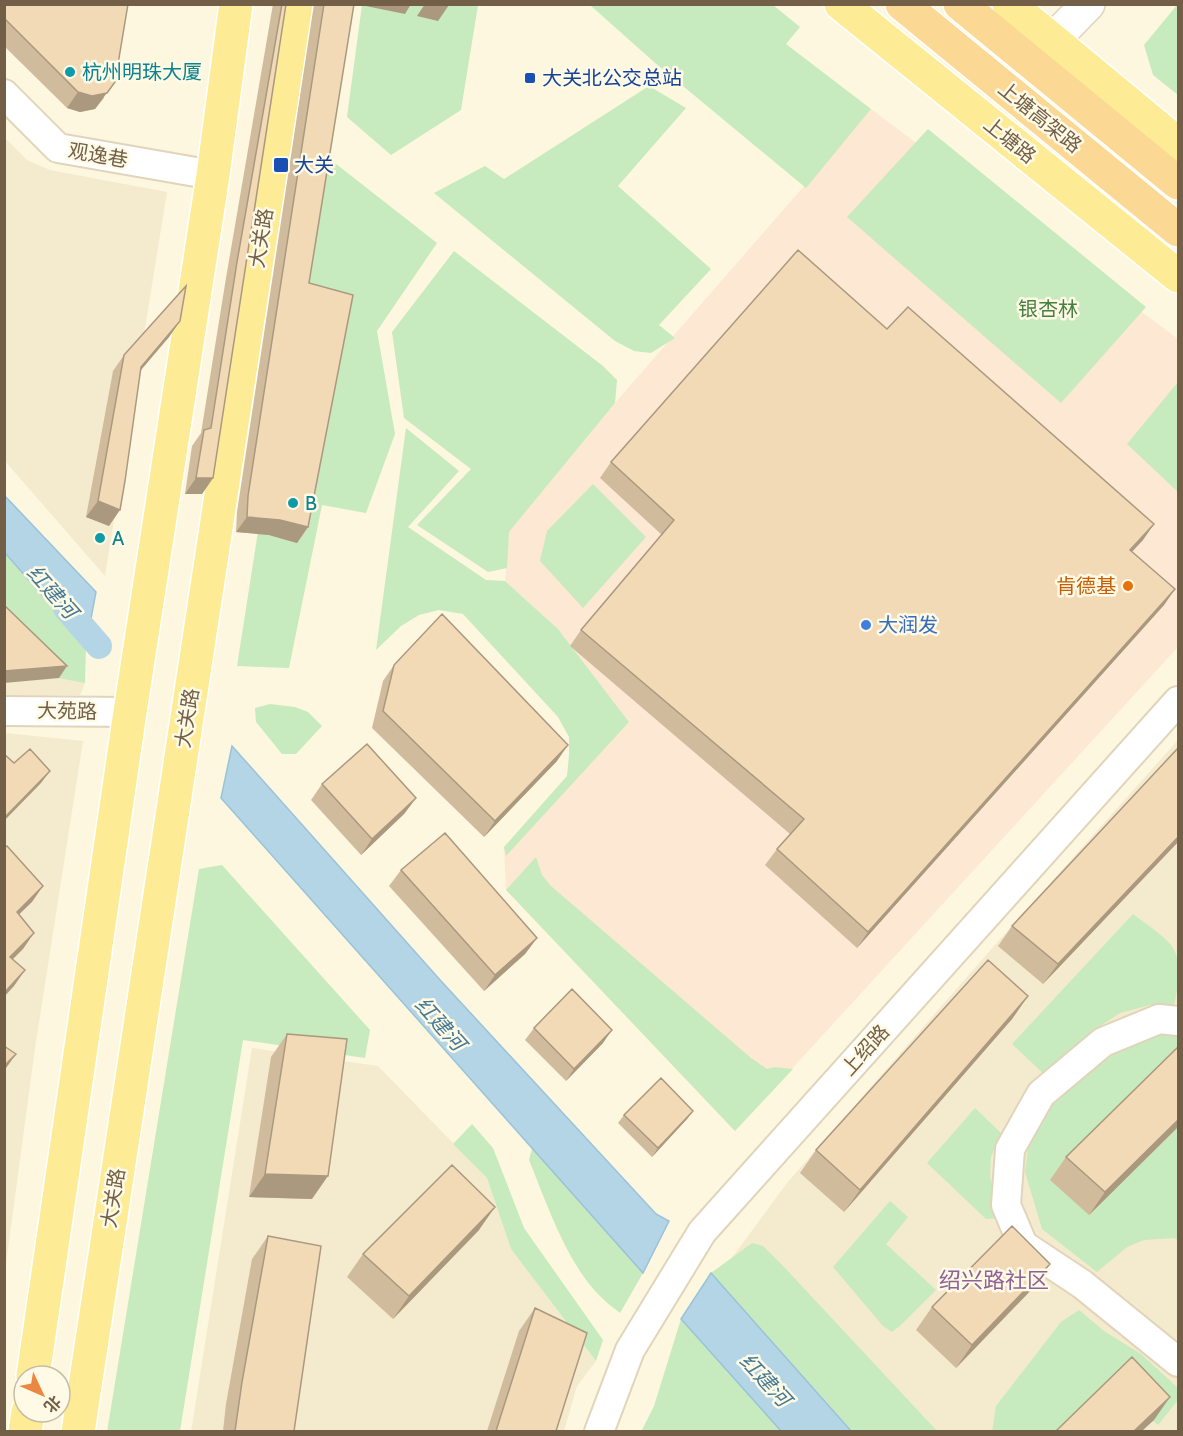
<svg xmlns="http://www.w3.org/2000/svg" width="1183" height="1436" font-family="Cabin,'Noto Sans SC',sans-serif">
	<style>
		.residential { fill: #f4eace }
		.commercial { fill: #fde8d3 }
		.green { fill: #c7eabe }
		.water { fill: #b4d5e6; stroke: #9ac2d8; stroke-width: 1.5 }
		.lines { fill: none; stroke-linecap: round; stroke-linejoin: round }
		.canal { stroke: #b4d5e6; stroke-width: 26 }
		.minor-casing { stroke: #e1d4bb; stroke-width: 32 }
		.tertiary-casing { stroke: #e1d4bb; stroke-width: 36 }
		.primary-casing { stroke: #fff; stroke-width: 36 }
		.trunk-casing { stroke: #fff; stroke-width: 36 }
		.minor { stroke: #fff; stroke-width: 28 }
		.tertiary { stroke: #fff; stroke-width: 33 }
		.primary { stroke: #fdec95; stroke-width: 33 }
		.trunk { stroke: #fbd894; stroke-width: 33 }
		.wall { fill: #d1bb9d }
		.shaded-wall { fill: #aa997f }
		.building { fill: #f3dab6; stroke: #aa997f; stroke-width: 1.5 }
		.culture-dot { fill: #0f9aa8; stroke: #fffae6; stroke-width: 2 }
		.transit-dot { fill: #1a4fb4; stroke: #fffae6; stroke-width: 2 }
		.food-dot { fill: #e8710a; stroke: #fffae6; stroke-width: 2 }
		.shop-dot { fill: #3f7fe0; stroke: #fffae6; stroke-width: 2 }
		.labels { text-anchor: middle; stroke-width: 5; stroke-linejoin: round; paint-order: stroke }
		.culture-label { font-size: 20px; fill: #0d838f; stroke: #fffae6; text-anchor: start }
		.transit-label { font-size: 20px; fill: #164399; stroke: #fffae6; text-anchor: start }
		.street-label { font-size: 20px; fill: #735f47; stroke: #fffae6 }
		.park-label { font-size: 20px; fill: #477f41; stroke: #fffae6 }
		.food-label { font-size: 20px; fill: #c56008; stroke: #fffae6; text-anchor: end }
		.shop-label { font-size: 20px; fill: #366cbe; stroke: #fffae6; text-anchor: start }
		.water-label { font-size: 21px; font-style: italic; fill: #457996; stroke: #fffae6 }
		.quarter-label { font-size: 22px; fill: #906297; stroke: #fffae6 }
	</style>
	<rect width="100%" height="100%" fill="#fdf7df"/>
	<!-- residential -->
	<path class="residential" d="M4 137 27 160 50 170 167 192 105 576 5 461Z
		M4 595 85 683 80 695H5Z
		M5 733 83 741 35 1048 5 1271Z
		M1178 740V1431H868L723 1270 787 1183 987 954Z
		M252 1048 378 1066 487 1178 511 1249 596 1361 577 1386 564 1431 191 1432Z"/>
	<!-- commercial -->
	<path class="commercial" d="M871 109 1178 339V647L735 1131 506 890 504 847 629 722 558 629 505 581 509 532 615 403Z"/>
	<!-- green -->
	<path class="green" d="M362 5H478L461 110 391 155 347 117Z
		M590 5H773L800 27 786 44 871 109 806 188 654 62Z
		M1177 5H1178V95L1153 75 1144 45Z
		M649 86 686 108 618 186 711 269 659 325 675 338 651 353 634 351 615 341 434 193 485 166 504 179Z
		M928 129 1146 307 1061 403 847 217Z
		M331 160 437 243 377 331 395 434 366 513 322 505 289 668 237 666 314 173Z
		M454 251 603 366 617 380 615 403 509 532 507 568 488 572 417 525 471 469 404 418 392 332Z
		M1178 382V492L1127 444Z
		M406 428 459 471 408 527 486 580 505 581 558 629 629 722 506 856 504 847 567 776 569 755V737L558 717 463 614 439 610 419 615 401 626 376 650Z
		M593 484 646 537 583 608 540 561 547 531Z
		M4 553 86 645 85 683 59 678 5 618Z
		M270 704 295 707 308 712 322 726 296 754H282L256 722 255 708Z
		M536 857 542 875 551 886 751 1058 767 1069 775 1067 793 1069 735 1131 506 890Z
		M222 865 370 1030 365 1058 243 1040 180 1431 107 1432 199 869Z
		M1133 914C1144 923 1162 934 1171 945 1183 960 1178 987 1174 1005H1150L1120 1013 1094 1030 1068 1052 1046 1076 1012 1044Z
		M1159 1032 1178 1037V1240L1174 1238 1144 1240 1127 1247 1097 1272 1042 1229 1025 1172 1028 1149 1047 1109 1072 1084 1098 1061 1140 1038Z
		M975 1108 1001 1133 991 1157 990 1177 1000 1218 986 1219 927 1163Z
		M472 1124 493 1148 524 1228 603 1340 596 1361 511 1249 487 1178 453 1144Z
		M532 1148 643 1273 620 1313C614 1308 608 1304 602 1298 567 1265 547 1204 529 1160Z
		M890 1201 908 1217 886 1244 936 1290 901 1325 892 1332 883 1326 833 1267Z
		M752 1243 763 1246 785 1268 937 1431H850L711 1273Z
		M1079 1310 1104 1331 1141 1354 1178 1388V1400L1158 1425 1145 1414 1117 1431 992 1432 996 1406 1061 1322Z
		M681 1319 781 1431 641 1432 654 1406Z"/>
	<!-- water -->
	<path class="water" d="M4 495 96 592 86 645 5 553Z
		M232 746 441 981 656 1214 669 1221 643 1273 221 798Z
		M711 1273 851 1431H781L681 1319Z"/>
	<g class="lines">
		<!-- canal -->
		<path class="canal" d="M66 608 99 646"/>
		<!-- minor casing -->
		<g class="minor-casing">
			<path id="minor" d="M4 94 58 148 213 175
				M4 711 130 712
				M1178 1021 1159 1019 1103 1042 1041 1094 1010 1149 1006 1205 1023 1245 1082 1284 1178 1362
				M599 1432 630 1350 702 1232 1178 701"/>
		</g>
		<!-- tertiary casing -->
		<g class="tertiary-casing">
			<path id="tertiary" d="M1053 40 1088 4"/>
		</g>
		<!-- primary casing -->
		<g class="primary-casing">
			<path id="primary" d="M841 4 1178 276
				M1009 4 1178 144
				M33 1376 130 712 213 175 236 4
				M25 1432 28 1412
				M78 1432 296 4"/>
		</g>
		<!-- trunk casing -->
		<g class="trunk-casing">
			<path id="trunk" d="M902 4 1178 230
				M960 4 1178 183"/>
		</g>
		<!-- minor -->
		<use href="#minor" class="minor"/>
		<!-- tertiary -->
		<use href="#tertiary" class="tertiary"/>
		<!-- primary -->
		<use href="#primary" class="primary"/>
		<!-- trunk -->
		<use href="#trunk" class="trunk"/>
	</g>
	<!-- wall -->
	<path class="wall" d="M4 4 104 98 95 109 80 112 67 108 4 46Z
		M273 4H286L213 478 202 494H185L192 446 201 433 226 278Z
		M314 4H354L309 283 308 527 297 543 269 535 236 532 237 512Z
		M180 321 169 337 140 370 109 526 86 517 113 371 124 355Z
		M887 329 1143 540 1132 552 1175 589 1164 605 857 948 765 865 777 849 790 834 570 646 581 630 662 535 600 478 611 462Z
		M394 665 557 761 484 837 372 728 383 681Z
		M1179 747V841L1043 984 998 946 1012 926Z
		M322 784 416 798 404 814 361 855 311 800Z
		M401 870 537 938 525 954 484 991 389 886Z
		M1028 996 1012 1019 844 1212 800 1173 816 1150Z
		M534 1028 603 1043 566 1081 525 1040Z
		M287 1034 312 1199 249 1197 271 1057Z
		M1179 1046V1126L1089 1215 1050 1180 1066 1157Z
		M693 1111 687 1119 652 1157 618 1123 624 1115Z
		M479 1230 393 1319 347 1277 363 1254Z
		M268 1236 294 1431H223L226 1404 252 1259Z
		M1050 1264 1034 1287 956 1368 916 1330 932 1307Z
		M535 1308 556 1431H487L519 1331Z"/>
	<!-- shaded-wall -->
	<path class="shaded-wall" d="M356 4H411L405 14Z
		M425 4 449 5 438 21 417 16Z
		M115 82 95 109 80 112 67 108 78 92Z
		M180 321 169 337 130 383 141 367Z
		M196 478H213L202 494H185Z
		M98 501 120 510 109 526 86 517Z
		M247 517 280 520 308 527 297 543 269 535 236 532Z
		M1154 524 1143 540 1118 566 1130 550Z
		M1175 589 1164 605 857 948 868 932Z
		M67 666 59 678 4 683V671Z
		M568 745 557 761 484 837 495 821Z
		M50 771 41 783 4 821V818Z
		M416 798 404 814 361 855 372 839Z
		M1179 836V841L1043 984 1058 964Z
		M43 886 32 902 5 928 17 912Z
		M34 933 23 949 4 968 10 957Z
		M537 938 525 954 484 991 495 975Z
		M25 970 14 986 4 997V993Z
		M1028 996 1012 1019 844 1212 860 1190Z
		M612 1030 603 1043 566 1081 574 1069Z
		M16 1054 4 1071V1066Z
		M693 1111 687 1119 652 1157 658 1148Z
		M1179 1119V1126L1089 1215 1105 1192Z
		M265 1174 328 1176 312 1199 249 1197Z
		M495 1207 479 1230 393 1319 409 1296Z
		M1050 1264 1034 1287 956 1368 972 1345Z
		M1170 1397 1154 1420 1142 1431H1134Z"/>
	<!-- building -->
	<path class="building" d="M4 4H128L115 82 107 93 92 96 78 92 4 18Z
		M282 4H286L213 478H196L204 430 211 428 237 262Z
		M324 4H354L309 283 353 295 308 527 280 520 247 517 248 496Z
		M798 250 887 329 908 307 1154 524 1130 550 1175 589 868 932 777 849 804 819 581 630 674 520 611 462Z
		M186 286 180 321 141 367 125 481 120 510 98 501 124 355Z
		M5 606 67 666 4 671V607Z
		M442 614 568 745 495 821 383 711 394 665Z
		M367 744 416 798 372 839 322 784Z
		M1179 747V836L1058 964 1012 926Z
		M30 749 50 771 4 818V754L14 763Z
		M445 833 537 938 495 975 401 870Z
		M7 846 43 886 17 912 34 933 10 957 25 970 4 993V848Z
		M988 960 1028 996 860 1190 816 1150Z
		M572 989 612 1030 574 1069 534 1028Z
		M287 1034 347 1039 328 1176 265 1174Z
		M4 1046 16 1054 4 1066Z
		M1179 1046V1119L1105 1192 1066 1157Z
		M661 1078 693 1111 658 1148 624 1115Z
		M452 1165 495 1207 409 1296 363 1254Z
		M1012 1226 1050 1264 972 1345 932 1307Z
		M268 1236 321 1246 294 1431H235L242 1382Z
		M535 1308 587 1333 556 1431H496Z
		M1132 1357 1170 1397 1134 1431H1056Z"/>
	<!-- markers -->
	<g class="culture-dot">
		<circle cx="70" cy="72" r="6"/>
		<circle cx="293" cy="503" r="6"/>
		<circle cx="100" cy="538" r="6"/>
	</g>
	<g class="transit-dot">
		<rect x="524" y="72" width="12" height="12" rx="3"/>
		<rect x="273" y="157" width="16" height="16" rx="3"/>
	</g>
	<circle class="food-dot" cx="1128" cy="586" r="6"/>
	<circle class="shop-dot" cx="866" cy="625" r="6"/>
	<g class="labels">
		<!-- culture labels -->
		<g class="culture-label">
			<text x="82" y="79">杭州明珠大厦</text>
			<text x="305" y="510">B</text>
			<text x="112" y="545">A</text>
		</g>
		<!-- transit labels -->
		<g class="transit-label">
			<text x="542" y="85">大关北公交总站</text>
			<text x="294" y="172">大关</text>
		</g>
		<!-- street labels -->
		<g class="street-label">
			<text transform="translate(1040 117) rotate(39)" y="7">上塘高架路</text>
			<text transform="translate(1010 140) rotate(39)" y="7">上塘路</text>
			<text transform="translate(98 155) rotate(10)" y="7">观逸巷</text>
			<text transform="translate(261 238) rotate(-81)" y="7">大关路</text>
			<text transform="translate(67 711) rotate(1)" y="7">大苑路</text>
			<text transform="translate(187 718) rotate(-81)" y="7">大关路</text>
			<text transform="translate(865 1050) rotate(-48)" y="7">上绍路</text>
			<text transform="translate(113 1198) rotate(-81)" y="7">大关路</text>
		</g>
		<!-- park labels -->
		<g class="park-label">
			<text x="1048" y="316">银杏林</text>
		</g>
		<!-- food labels -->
		<g class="food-label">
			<text x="1116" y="593">肯德基</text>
		</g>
		<!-- shop labels -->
		<g class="shop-label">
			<text x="878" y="632">大润发</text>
		</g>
		<!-- water labels -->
		<g class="water-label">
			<text transform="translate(52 592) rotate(48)" y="7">红建河</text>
			<text transform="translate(440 1024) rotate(48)" y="7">红建河</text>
			<text transform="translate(765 1380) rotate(47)" y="7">红建河</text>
		</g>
		<!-- quarter labels -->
		<g class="quarter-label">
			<text x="994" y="1288">绍兴路社区</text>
		</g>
	</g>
	<!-- border -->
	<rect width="1183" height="1436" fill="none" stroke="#735f47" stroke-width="12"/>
	<!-- north arrow -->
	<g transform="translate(42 1394) rotate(134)"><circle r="28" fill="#fffae6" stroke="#c7bca6" stroke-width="1.5"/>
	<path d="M0-4.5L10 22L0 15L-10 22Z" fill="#ea8841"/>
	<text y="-9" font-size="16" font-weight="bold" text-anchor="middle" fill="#735f47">北</text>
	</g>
</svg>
